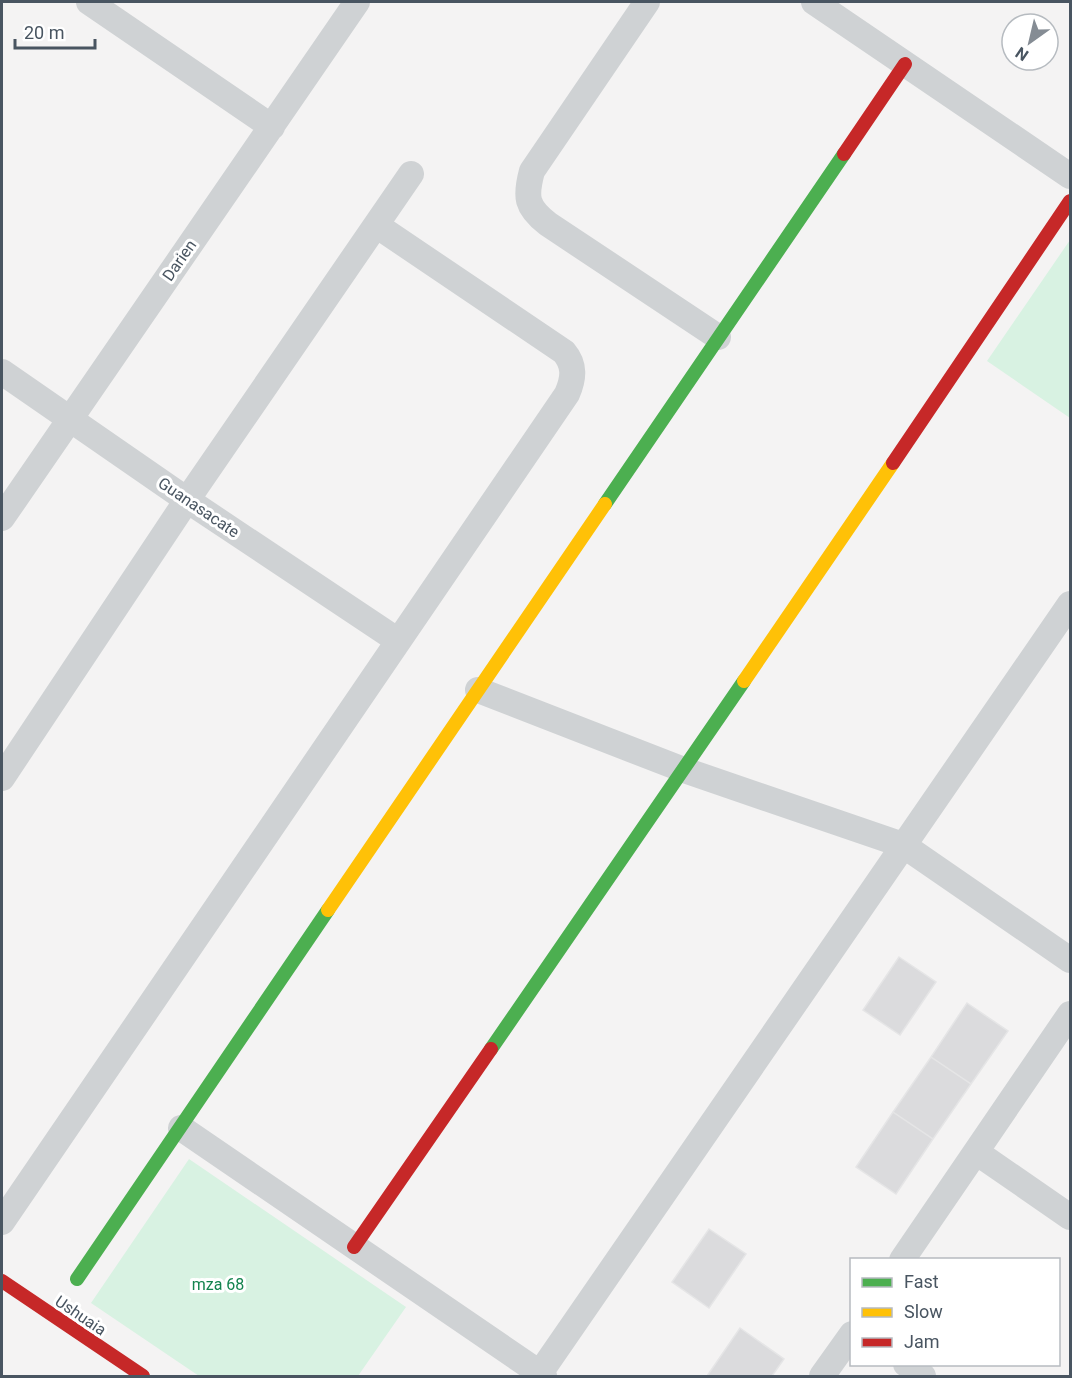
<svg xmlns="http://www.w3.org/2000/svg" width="1072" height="1378" font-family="Roboto,sans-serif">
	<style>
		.green { fill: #d8f2e2 }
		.building { fill: #dbdbdd; stroke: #e5e5e6; stroke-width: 1.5 }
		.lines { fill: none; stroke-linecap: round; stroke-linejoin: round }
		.street { stroke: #cfd2d4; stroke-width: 26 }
		.fast { stroke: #4caf50; stroke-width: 14 }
		.slow { stroke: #ffc107; stroke-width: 14 }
		.jam { stroke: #c62828; stroke-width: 14 }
		.labels { text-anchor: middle; stroke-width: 6; stroke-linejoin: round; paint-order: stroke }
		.street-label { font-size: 16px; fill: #495561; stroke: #fff }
		.park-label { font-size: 16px; fill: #13834e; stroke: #fff }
	</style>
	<rect width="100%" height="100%" fill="#f4f3f3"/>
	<!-- green -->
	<path class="green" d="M1070 240V418L987 361Z
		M189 1159 406 1307 358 1376H199L91 1303Z"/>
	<!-- building -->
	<path class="building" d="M899 957 936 982 900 1035 863 1010Z
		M967 1003 1008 1031 971 1084 931 1057Z
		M931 1057 971 1084 933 1139 893 1112Z
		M893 1112 933 1139 896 1194 856 1167Z
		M709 1229 746 1254 709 1308 672 1282Z
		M740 1328 784 1359 772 1376H707Z"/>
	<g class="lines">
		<!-- street -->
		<path class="street" d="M89 2 272 127
			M647 2 532 171C525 197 526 207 548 224L718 337
			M814 2 1070 176
			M2 372 187 500 397 640
			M2 518 357 2
			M478 690 684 770 903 845 1070 960
			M2 778 187 500 411 174
			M181 1128 544 1376
			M976 1152 1070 1217
			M2 1222 567 394C574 378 575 365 564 352L376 225
			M902 1260 1070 1014
			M906 1364 923 1376
			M538 1376 1070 604
			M822 1376 852 1334"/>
		<!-- fast -->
		<path class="fast" d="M605 504 844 154
			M491 1049 744 681
			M77 1279 328 910"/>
		<!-- slow -->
		<path class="slow" d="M744 681 893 463
			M328 910 605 504"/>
		<!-- jam -->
		<path class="jam" d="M844 154 905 64
			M893 463 1070 201
			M354 1247 491 1049
			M2 1281 143 1376"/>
	</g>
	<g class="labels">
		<!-- street labels -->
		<g class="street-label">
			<text transform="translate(179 260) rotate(-55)" y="6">Darien</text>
			<text transform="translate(199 507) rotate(34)" y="6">Guanasacate</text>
			<text transform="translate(81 1315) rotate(34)" y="6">Ushuaia</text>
		</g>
		<!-- park labels -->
		<g class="park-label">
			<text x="218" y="1290">mza 68</text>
		</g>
	</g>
	<!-- border -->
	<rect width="1072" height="1378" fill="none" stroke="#495561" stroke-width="6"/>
	<!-- legend -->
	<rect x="850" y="1258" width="210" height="108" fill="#ffffff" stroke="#b6bbc0" stroke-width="1.5"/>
	<rect x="862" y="1278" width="30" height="9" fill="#4caf50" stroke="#b6bbc0" stroke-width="1.5"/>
	<text x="904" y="1288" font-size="18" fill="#495561">Fast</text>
	<rect x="862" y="1308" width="30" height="9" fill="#ffc107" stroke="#b6bbc0" stroke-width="1.5"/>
	<text x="904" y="1318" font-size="18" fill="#495561">Slow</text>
	<rect x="862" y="1338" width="30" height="9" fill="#c62828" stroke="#b6bbc0" stroke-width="1.5"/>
	<text x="904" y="1348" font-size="18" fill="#495561">Jam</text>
	<!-- north arrow -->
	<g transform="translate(1030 42) rotate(214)"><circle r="28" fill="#ffffff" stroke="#b6bbc0" stroke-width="1.5"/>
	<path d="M0-4.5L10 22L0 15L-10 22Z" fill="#858c94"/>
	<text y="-9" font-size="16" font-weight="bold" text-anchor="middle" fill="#495561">N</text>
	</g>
	<!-- scale -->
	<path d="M15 39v9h80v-9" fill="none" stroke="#495561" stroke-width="3"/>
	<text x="24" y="39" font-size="18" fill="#495561" stroke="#ffffff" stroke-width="4.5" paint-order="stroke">20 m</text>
</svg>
